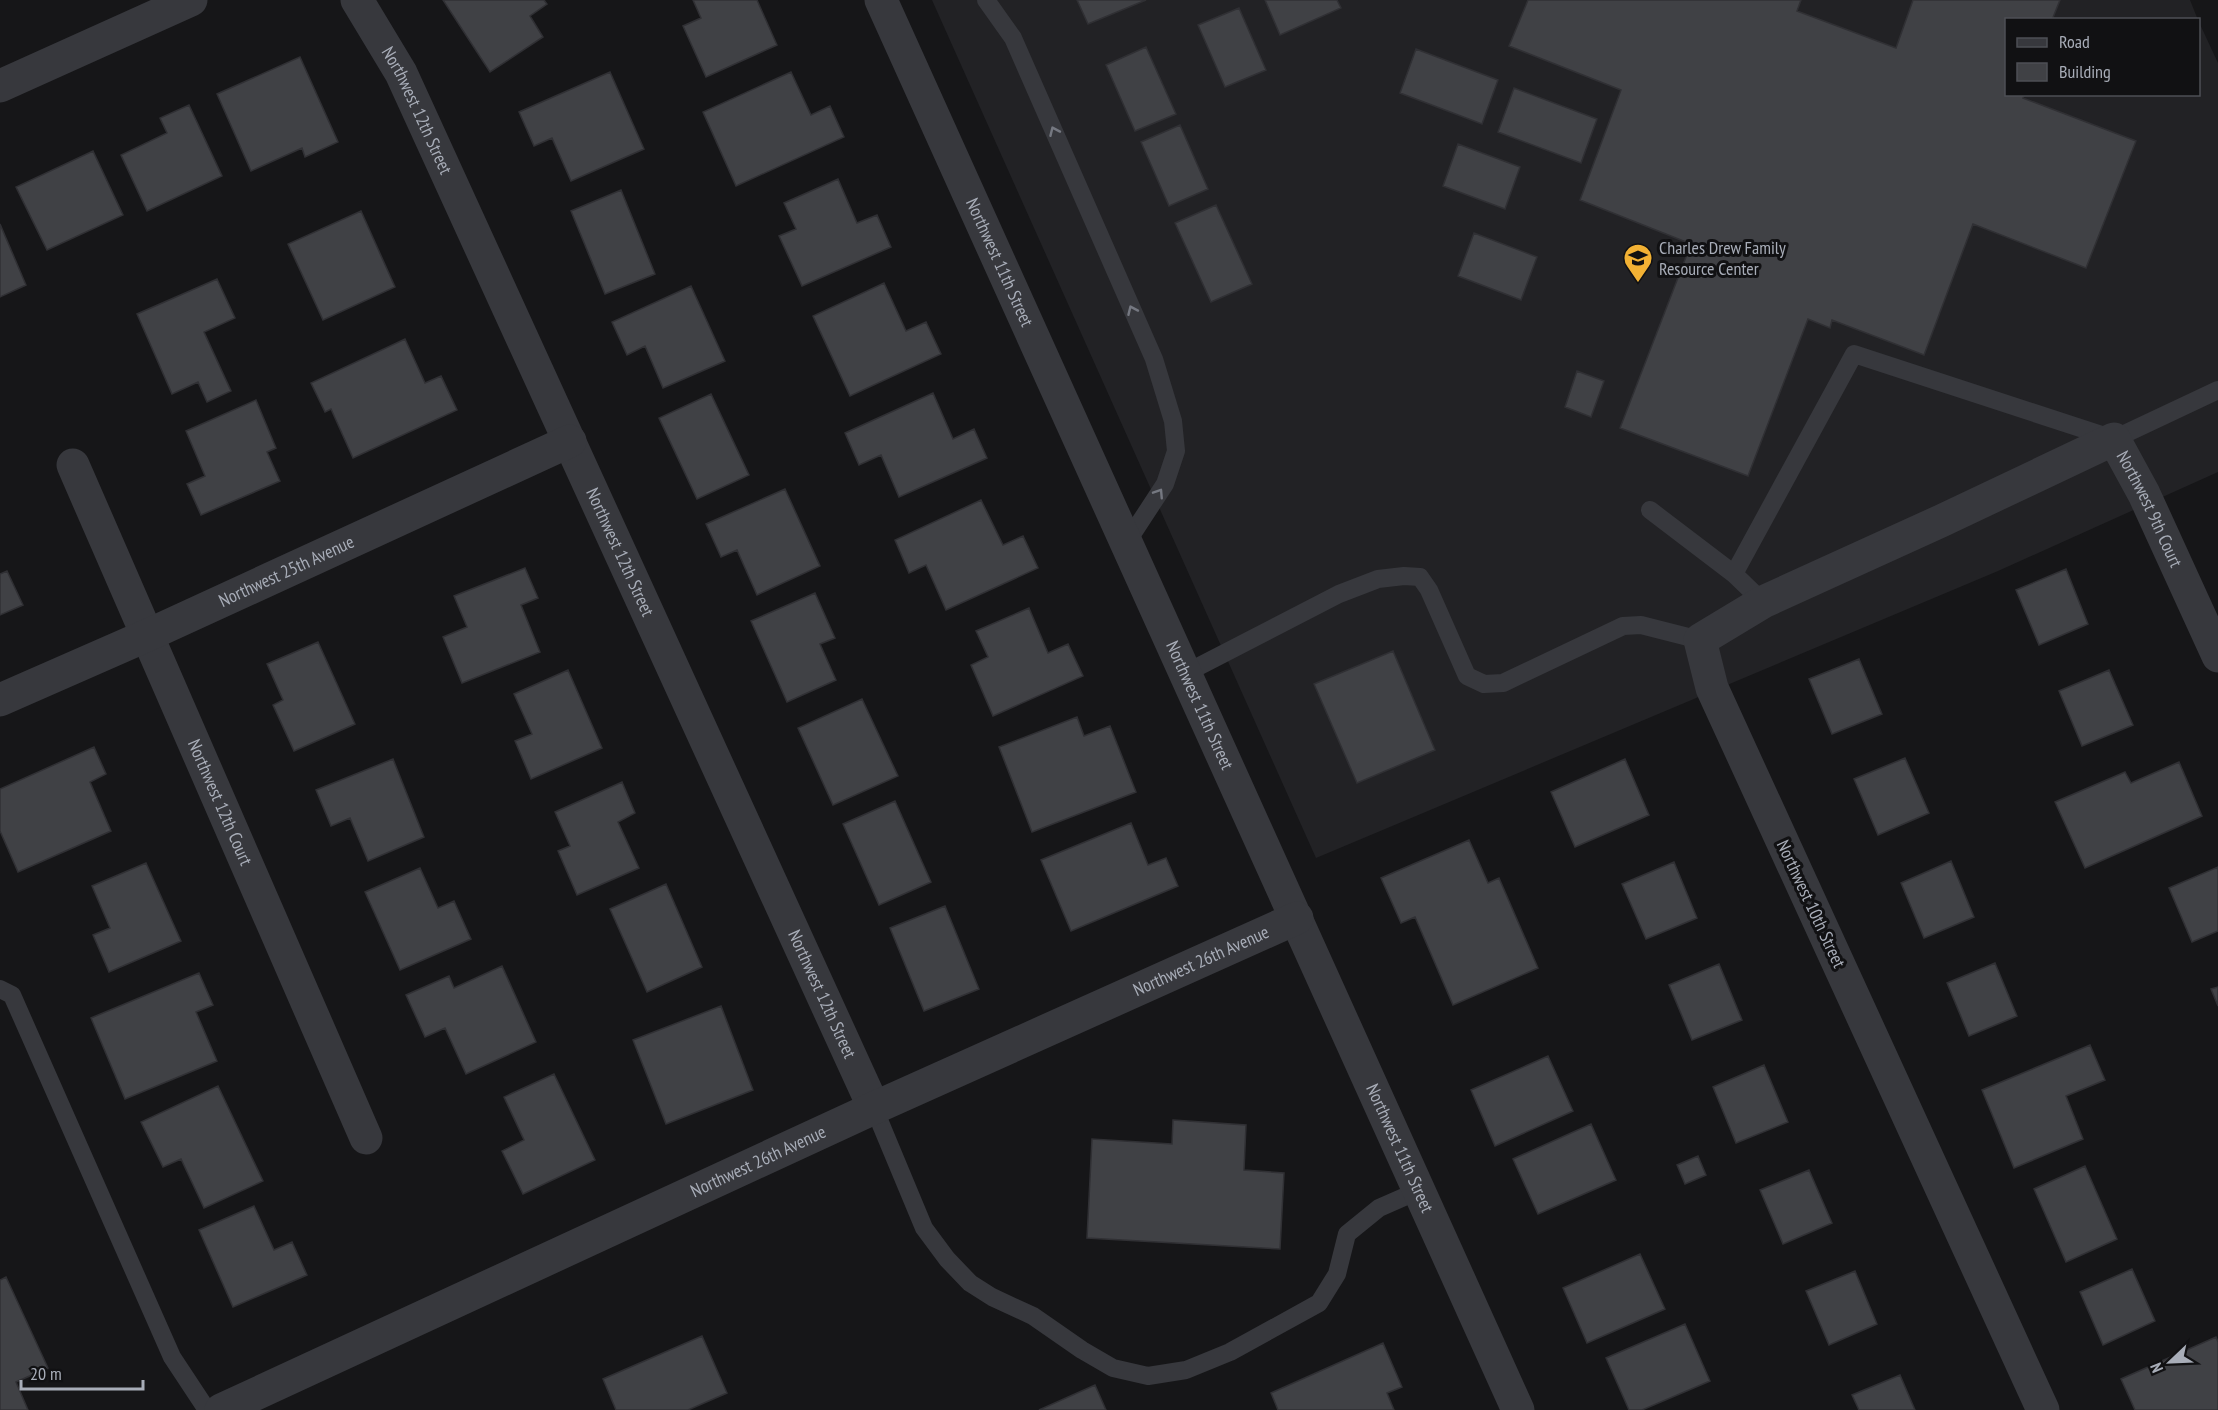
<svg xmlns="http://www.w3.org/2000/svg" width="2218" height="1410" font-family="'PT Sans Narrow',sans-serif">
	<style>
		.built { fill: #222225 }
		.building { fill: #404145; stroke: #303034; stroke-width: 1.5 }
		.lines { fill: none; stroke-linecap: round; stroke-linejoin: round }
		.lane { stroke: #37383d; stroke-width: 18 }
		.street { stroke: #37383d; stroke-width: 33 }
		.oneway { stroke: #757881 }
		.labels { text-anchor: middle; stroke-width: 6; stroke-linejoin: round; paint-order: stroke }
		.street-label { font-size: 18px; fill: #a8adb8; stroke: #111113 }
		.poi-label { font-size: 18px; fill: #a8adb8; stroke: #111113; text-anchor: start }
	</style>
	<rect width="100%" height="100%" fill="#161618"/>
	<!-- built -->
	<path class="built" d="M932 0H2190L2198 20H2006V94H2198V20L2218 63V472L1998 571 1316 858Z"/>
	<!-- building -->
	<path class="building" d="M443 0H544L547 4 530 16 543 37 490 72Z
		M693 0H757L777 45 706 77 683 26 701 18Z
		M1077 0H1146L1088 24Z
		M1265 0H1337L1341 8 1280 35Z
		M1528 0H1801L1797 11 1896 48 1913 0H2060L2052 20H2006V94H2025L2023 98 2136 141 2086 268 1973 224 1924 355 1832 320 1830 328 1808 319 1748 476 1620 428 1691 244 1580 200 1621 90 1509 46Z
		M1239 8 1266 70 1225 87 1198 25Z
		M1146 47 1176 114 1135 131 1106 65Z
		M1416 49 1498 80 1482 124 1400 93Z
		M300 57 338 142 305 157 302 148 251 171 217 94Z
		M610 72 644 149 571 181 552 138 534 146 519 112Z
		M791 72 811 115 830 106 844 137 736 186 703 112Z
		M1514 88 1597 119 1581 163 1498 132Z
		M189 105 222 176 147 211 121 155 167 133 160 118Z
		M1180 125 1208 189 1169 206 1141 142Z
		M1458 144 1520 167 1505 209 1443 186Z
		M93 151 123 215 47 250 16 187Z
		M838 179 857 223 877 215 891 247 802 286 779 236 796 229 784 203Z
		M621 190 655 274 605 294 571 211Z
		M1216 205 1252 284 1211 302 1175 223Z
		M361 211 395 287 323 320 288 244Z
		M0 224 26 285 0 297Z
		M1474 233 1537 257 1521 300 1458 276Z
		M217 279 235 318 204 332 231 391 207 402 198 382 172 394 137 314Z
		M884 283 906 331 926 322 941 354 850 396 813 316Z
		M691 286 725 361 663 388 645 346 627 355 612 322Z
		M405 339 425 383 441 376 457 410 353 458 331 409 325 412 311 383Z
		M1577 371 1604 381 1591 417 1565 407Z
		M933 393 953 439 974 429 987 458 899 497 881 455 859 465 845 433Z
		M711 394 749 475 697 499 659 418Z
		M256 400 276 448 267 452 280 481 201 515 187 484 205 476 186 431Z
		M785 489 820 566 757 595 737 550 721 557 706 524Z
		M981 500 1003 545 1023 536 1038 568 946 610 926 565 909 573 895 540Z
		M525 568 538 598 521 605 540 652 462 683 443 637 467 627 454 596Z
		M2066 569 2088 624 2039 645 2016 590Z
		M7 571 23 605 0 615V574Z
		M815 593 835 638 820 644 836 680 787 702 751 621Z
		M1029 608 1048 653 1068 644 1083 676 993 716 971 665 988 657 976 631Z
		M318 642 355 724 294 751 273 705 283 700 267 664Z
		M1393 651 1435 750 1357 783 1314 684Z
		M1859 659 1882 714 1832 734 1809 679Z
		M568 670 602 748 531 779 515 741 532 734 514 694Z
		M2109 670 2133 725 2082 746 2059 691Z
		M862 699 898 776 833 805 798 728Z
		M1077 717 1084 736 1110 726 1136 792 1032 832 999 747Z
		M94 747 106 774 90 782 111 831 18 872 0 831V789Z
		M1905 758 1929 813 1878 835 1854 779Z
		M393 759 424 837 368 861 350 818 331 826 316 790Z
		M1625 759 1649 815 1575 847 1551 792Z
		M2179 762 2202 816 2085 868 2055 802 2125 772 2131 783Z
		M622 782 635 813 618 822 639 868 577 895 558 851 570 846 555 812Z
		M895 801 931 882 879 905 843 824Z
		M1131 823 1148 865 1166 858 1178 886 1071 931 1041 860Z
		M1469 840 1488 883 1499 878 1538 968 1453 1005 1415 917 1401 923 1381 878Z
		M1951 861 1974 917 1924 938 1901 883Z
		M1674 862 1697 918 1646 939 1622 884Z
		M146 863 181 941 109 972 93 935 110 928 92 886Z
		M2218 867V931L2192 942 2169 888Z
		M420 868 438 908 454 901 471 939 400 970 365 892Z
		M666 884 702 967 647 992 610 909Z
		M945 906 979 989 924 1011 890 928Z
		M1995 963 2017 1016 1969 1036 1947 983Z
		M1719 964 1742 1020 1692 1040 1669 985Z
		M502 966 536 1042 466 1074 445 1028 425 1037 406 995 449 976 454 988Z
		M199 973 213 1005 196 1012 217 1061 125 1099 91 1018Z
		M2218 987V1006L2211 989Z
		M721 1006 753 1090 666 1124 633 1040Z
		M2090 1045 2105 1080 2066 1096 2083 1139 2014 1168 1982 1090Z
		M1548 1056 1573 1111 1495 1146 1471 1090Z
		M1764 1065 1788 1122 1736 1143 1713 1087Z
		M554 1074 595 1160 523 1194 502 1151 524 1140 504 1097Z
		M218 1086 263 1181 204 1208 181 1159 163 1167 141 1122Z
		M1173 1120 1246 1125 1244 1170 1284 1173 1280 1249 1087 1238 1092 1139 1172 1144Z
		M1591 1124 1616 1180 1538 1214 1513 1159Z
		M1698 1156 1706 1175 1685 1184 1677 1165Z
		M2085 1166 2117 1239 2066 1262 2034 1189Z
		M1809 1170 1832 1223 1783 1244 1760 1190Z
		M254 1206 274 1250 292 1242 307 1275 233 1307 199 1230Z
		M1640 1254 1665 1309 1587 1343 1563 1288Z
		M2132 1269 2155 1321 2103 1345 2080 1292Z
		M1855 1271 1877 1324 1829 1345 1806 1291Z
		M6 1277 48 1368 16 1382 28 1410H0V1280Z
		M1685 1324 1710 1381 1642 1410H1629L1606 1358Z
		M702 1336 727 1393 688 1410H616L603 1379Z
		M2216 1337 2218 1342V1410H2135L2121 1379Z
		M1383 1343 1402 1387 1387 1393 1394 1410H1278L1271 1393Z
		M1900 1375 1915 1410H1859L1852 1395Z
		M1095 1385 1106 1410H1039Z"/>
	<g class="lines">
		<!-- lane -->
		<path class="lane" d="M986 0 1013 38 1154 359 1173 421 1176 451 1165 484 1127 542
			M1650 510 1734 574
			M1763 602 1734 574 1854 354 2114 439 2218 390
			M1186 673 1339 594 1378 579 1404 576 1420 577 1429 590 1467 676 1484 684 1503 683 1623 626 1641 625 1700 640
			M0 989 12 995 172 1357 207 1410
			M874 1108 924 1228 947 1259 970 1283 992 1297 1033 1316 1082 1350 1113 1368 1148 1376 1186 1370 1230 1352 1319 1303 1337 1274 1347 1234 1379 1208 1420 1190"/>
		<!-- street -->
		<g class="street">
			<path id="s1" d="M357 0 401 73 874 1108"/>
			<path id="s2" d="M881 0 1518 1410"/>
			<path d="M0 86 191 0"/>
			<path id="s3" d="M73 465 366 1138"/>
			<path id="s4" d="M0 700 148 635 570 441"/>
			<path id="s5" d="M221 1410 874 1108 1297 918"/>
			<path id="s6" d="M2043 1410 1712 688 1700 640 1763 602 1941 521 2114 439 2144 494 2218 656"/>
		</g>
	</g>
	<!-- one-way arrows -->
	<defs><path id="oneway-chevron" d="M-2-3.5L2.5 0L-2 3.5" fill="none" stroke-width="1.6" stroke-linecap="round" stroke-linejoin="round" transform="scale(1.5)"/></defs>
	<g class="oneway">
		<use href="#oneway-chevron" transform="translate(1054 131) rotate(-114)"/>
		<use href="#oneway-chevron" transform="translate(1132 310) rotate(-114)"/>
		<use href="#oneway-chevron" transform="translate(1159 493) rotate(-57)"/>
	</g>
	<!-- icons -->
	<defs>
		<g id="school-pin" transform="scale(1.5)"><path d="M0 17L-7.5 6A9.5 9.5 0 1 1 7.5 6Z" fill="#f2b134" stroke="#111113"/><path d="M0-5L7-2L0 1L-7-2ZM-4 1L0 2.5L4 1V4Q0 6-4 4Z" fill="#111"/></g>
	</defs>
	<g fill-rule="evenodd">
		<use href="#school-pin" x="1638" y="258"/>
	</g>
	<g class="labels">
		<!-- street labels -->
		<g class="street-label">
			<text dy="6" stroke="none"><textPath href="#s1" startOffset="126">Northwest 12th Street</textPath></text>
			<text dy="6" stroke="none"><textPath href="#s2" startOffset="288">Northwest 11th Street</textPath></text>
			<text dy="6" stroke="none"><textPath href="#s6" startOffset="1383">Northwest 9th Court</textPath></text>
			<text dy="6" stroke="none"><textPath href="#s1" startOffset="612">Northwest 12th Street</textPath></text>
			<text dy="6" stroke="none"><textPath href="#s4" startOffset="314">Northwest 25th Avenue</textPath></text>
			<text dy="6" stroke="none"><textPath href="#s2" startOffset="774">Northwest 11th Street</textPath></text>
			<text dy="6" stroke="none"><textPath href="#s3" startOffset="368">Northwest 12th Court</textPath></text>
			<text transform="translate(1811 904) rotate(65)" y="6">Northwest 10th Street</text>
			<text dy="6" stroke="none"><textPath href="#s5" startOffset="1078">Northwest 26th Avenue</textPath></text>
			<text dy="6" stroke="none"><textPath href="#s1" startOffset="1098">Northwest 12th Street</textPath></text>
			<text dy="6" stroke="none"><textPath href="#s2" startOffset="1260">Northwest 11th Street</textPath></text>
			<text dy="6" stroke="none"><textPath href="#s5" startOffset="592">Northwest 26th Avenue</textPath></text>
		</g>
		<!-- poi labels -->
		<g class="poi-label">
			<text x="1659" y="254">Charles Drew Family<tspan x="1659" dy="21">Resource Center</tspan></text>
		</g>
	</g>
	<!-- legend -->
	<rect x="2005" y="18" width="195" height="78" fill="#111113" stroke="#4d4f55" stroke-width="1.5"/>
	<rect x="2017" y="38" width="30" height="9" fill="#37383d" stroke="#4d4f55" stroke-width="1.5"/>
	<text x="2059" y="48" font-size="18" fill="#a8adb8">Road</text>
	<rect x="2017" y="63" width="30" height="18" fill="#404145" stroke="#4d4f55" stroke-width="1.5"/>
	<text x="2059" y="78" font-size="18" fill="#a8adb8">Building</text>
	<!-- north arrow -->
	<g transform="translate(2170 1362) rotate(247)" stroke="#111113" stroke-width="4.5" paint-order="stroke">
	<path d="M0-4.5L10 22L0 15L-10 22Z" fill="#a8adb8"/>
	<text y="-9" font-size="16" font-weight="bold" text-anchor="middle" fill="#a8adb8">N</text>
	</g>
	<!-- scale -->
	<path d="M21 1380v9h122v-9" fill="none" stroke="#a8adb8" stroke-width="3"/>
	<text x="30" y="1380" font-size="18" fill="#a8adb8" stroke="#111113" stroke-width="4.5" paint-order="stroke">20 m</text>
</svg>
